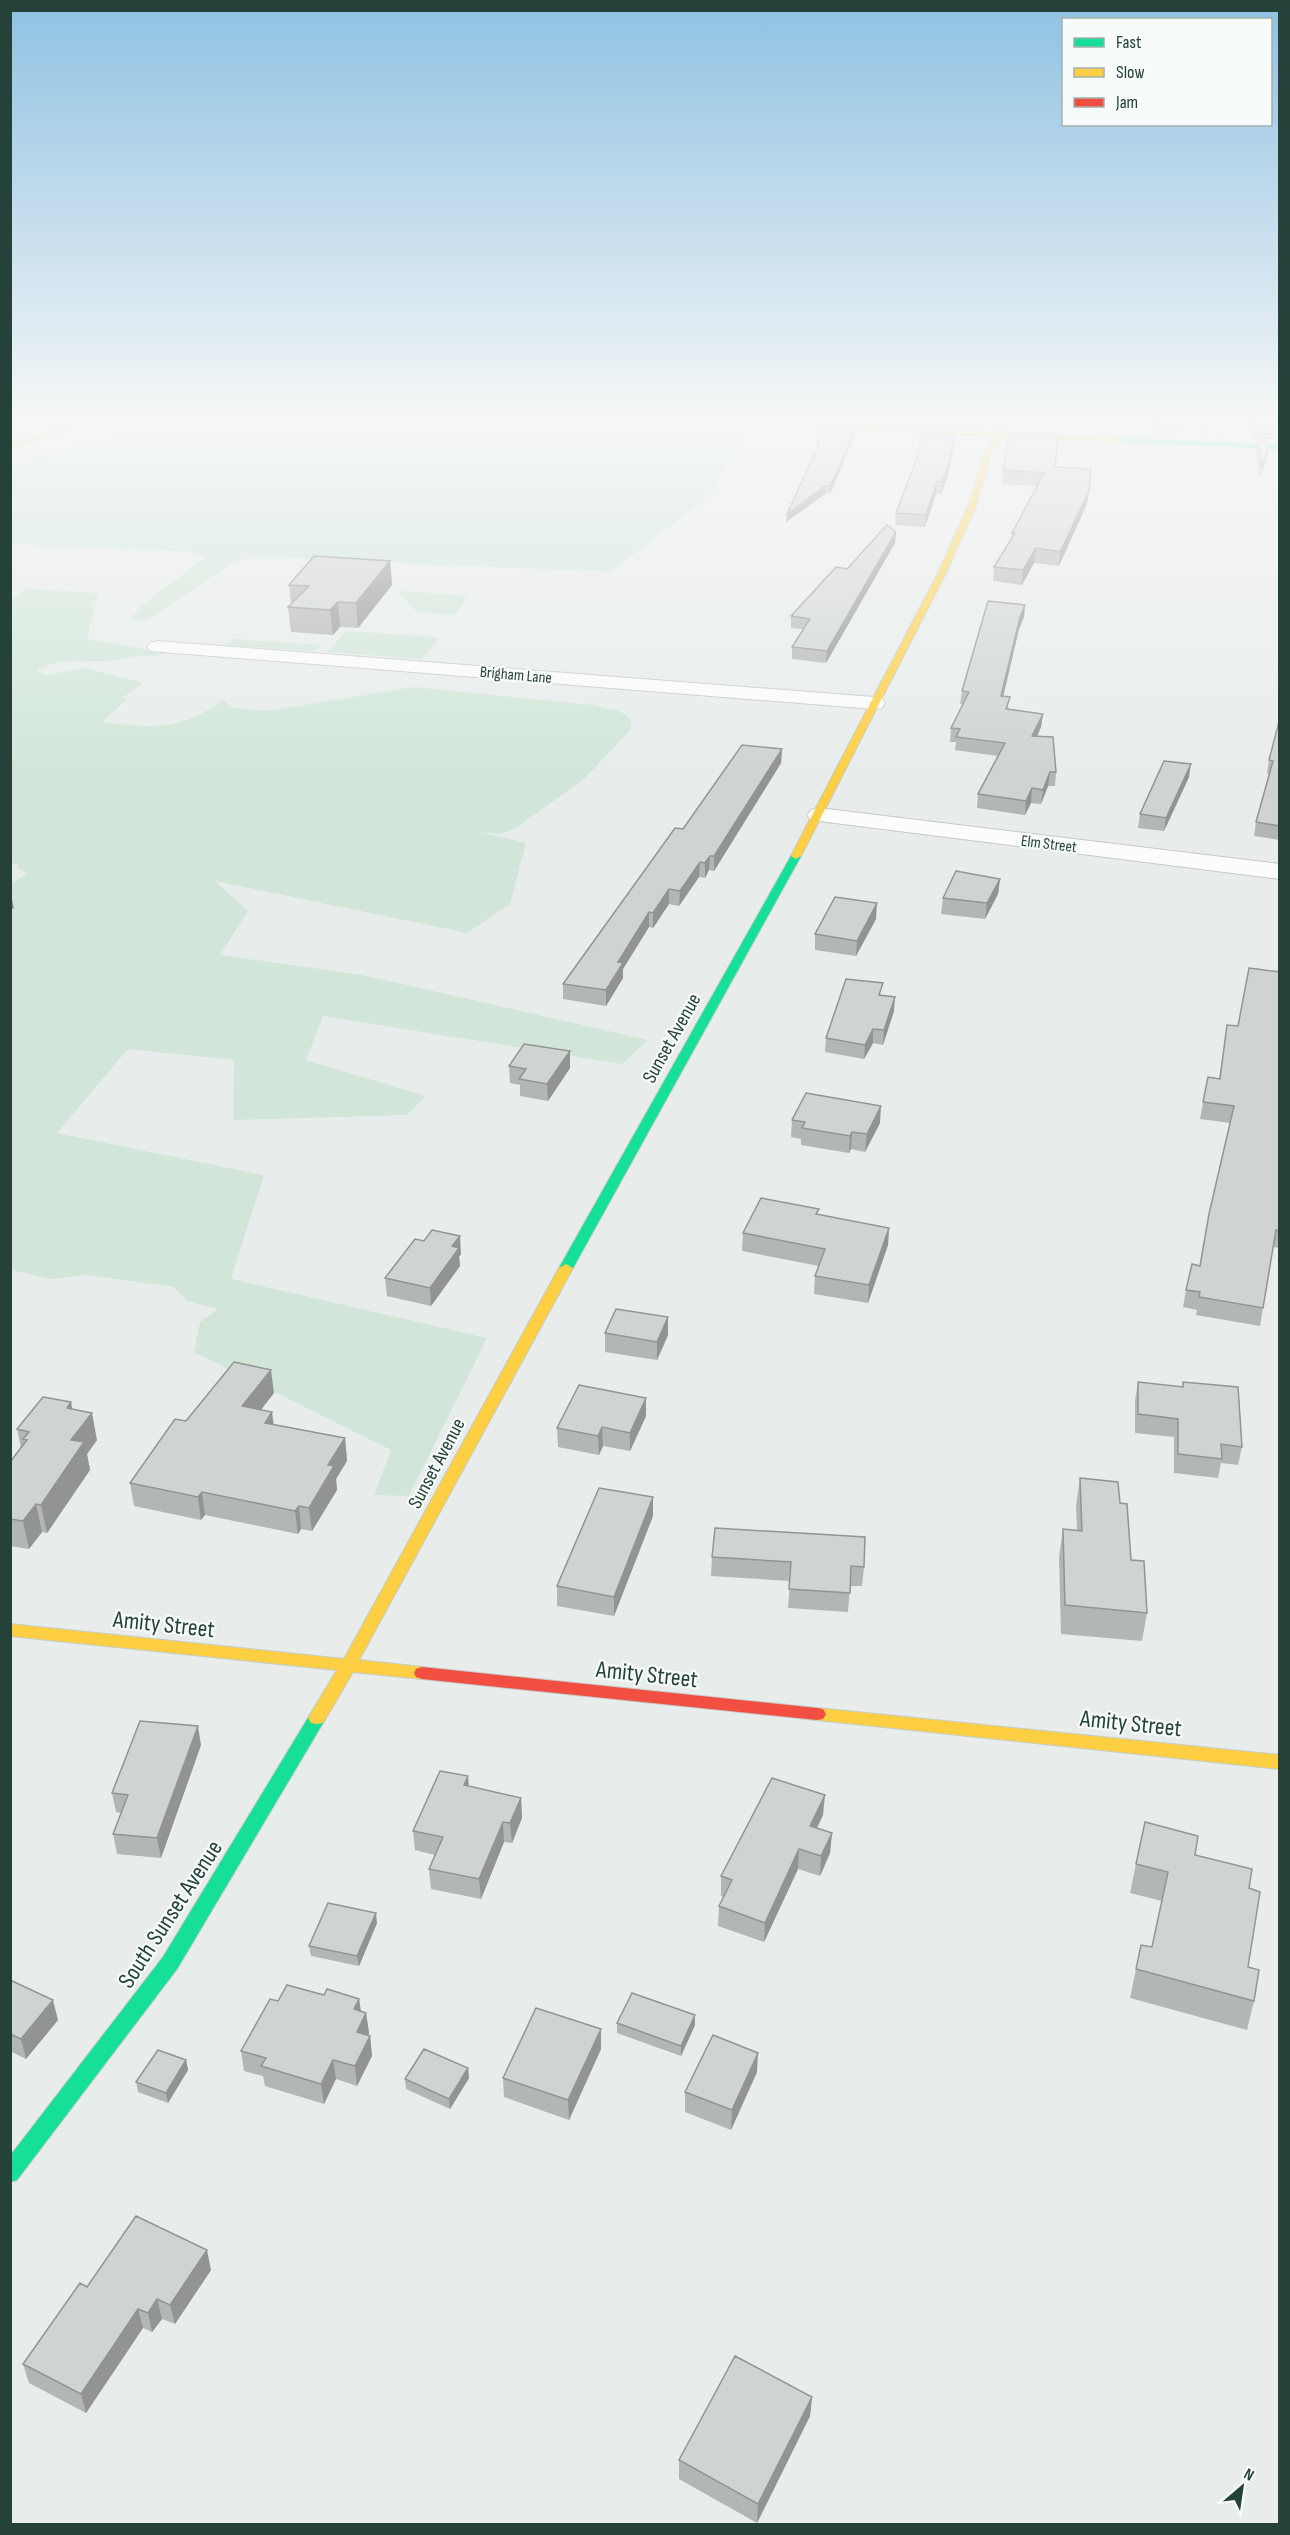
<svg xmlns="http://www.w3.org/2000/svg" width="1290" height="2535" font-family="'Sofia Sans Condensed',sans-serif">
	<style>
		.built { fill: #d6dedb }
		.green { fill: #d1e6d8 }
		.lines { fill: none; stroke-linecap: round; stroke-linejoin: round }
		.street-casing { stroke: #c5cac8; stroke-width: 2 }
		.fast-casing { stroke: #c3cbc8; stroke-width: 2 }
		.slow-casing { stroke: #c3cbc8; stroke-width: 2 }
		.jam-casing { stroke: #c3cbc8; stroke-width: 2 }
		.street { fill: #fcfcfc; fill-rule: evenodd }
		.fast { fill: #16e098; fill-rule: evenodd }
		.slow { fill: #ffcf43; fill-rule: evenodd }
		.jam { fill: #f24e42; fill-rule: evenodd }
		.wall { fill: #b2b6b5 }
		.shaded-wall { fill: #919493 }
		.building { fill: #cfd4d2; stroke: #919493; stroke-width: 1.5 }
		.labels { text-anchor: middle; stroke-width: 4.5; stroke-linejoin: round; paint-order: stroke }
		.far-street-label { font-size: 16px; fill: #24423a; stroke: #f7fbf9 }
		.street-label { font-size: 20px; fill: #24423a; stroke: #f7fbf9 }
		.near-street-label { font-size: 24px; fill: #24423a; stroke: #f7fbf9 }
	</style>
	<rect width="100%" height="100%" fill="#e8edeb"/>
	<!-- built -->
	<path class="built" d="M11 418H80L11 440Z
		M681 418H997L988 432Z"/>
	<!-- green -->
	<path class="green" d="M160 418H529L749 435 725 466 714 492 611 572 255 557 232 563 148 619 130 620 142 605 206 557 192 552 11 544 10 468Z
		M28 589 98 593 87 639 165 653C155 658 148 655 138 656 127 657 116 661 105 661 81 662 58 656 37 671L46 675 85 668 143 683 122 698H128L102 722C151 728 182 731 223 700L232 708 269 711 414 687 593 705 620 711 632 720 630 730 584 779 516 828 500 834 479 832 526 843 510 904 467 933 215 881 248 911 220 955 363 975 648 1040 622 1064 323 1016 306 1060 426 1096 407 1115 233 1120 234 1060 128 1049 57 1133 264 1175 231 1279 487 1338 409 1496 374 1495 391 1450 194 1352 200 1322 218 1309 187 1301 174 1287 87 1275 51 1279 11 1270 10 910 13 908 11 907 10 884 27 874 16 867 19 865 11 863V600Z
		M397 591 465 595 467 596 455 615 417 612Z
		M346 631 435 637 439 639 421 659 327 652Z
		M233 639 322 645 314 651 225 645Z"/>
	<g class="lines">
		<!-- street casing -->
		<g class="street-casing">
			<path id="street" d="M1208 418H1224L1218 444 1210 449 1202 444Z
				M157 641 874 697 882 698 885 703 882 708 874 709 150 651 147 647 150 643Z
				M819 808 1280 864V879L811 820 807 815 811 810Z"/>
		</g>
		<!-- fast casing -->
		<g class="fast-casing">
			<path id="fast" d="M1117 438 1280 445V449L1115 441Z
				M796 853 801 856 573 1268 566 1272 561 1271 559 1268 791 856Z
				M317 1712 323 1713 326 1718 177 1969 17 2180 10 2182V2156L163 1957 311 1713Z"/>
		</g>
		<!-- slow casing -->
		<g class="slow-casing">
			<path id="slow" d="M93 418H103L10 449V445Z
				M621 418H674L995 433 1003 418H1009L1002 433 1117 438 1120 440 1117 442 1000 437 990 456 976 506 946 573 801 856 796 859 791 856 938 573 968 506 984 456 993 436Z
				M566 1264 573 1268 359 1660 422 1667 428 1669 430 1673 428 1677 422 1679 353 1672 323 1723 317 1724 311 1723 308 1718 337 1670 10 1636V1624L344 1659 559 1268Z
				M817 1708 1280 1755V1769L817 1720 811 1719 808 1714 811 1709Z"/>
		</g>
		<!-- jam casing -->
		<g class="jam-casing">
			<path id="jam" d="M422 1667 817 1708 823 1709 826 1714 823 1719 817 1720 422 1679 416 1677 414 1673 416 1669Z"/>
		</g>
		<!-- street -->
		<use href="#street" class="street"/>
		<!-- fast -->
		<use href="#fast" class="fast"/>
		<!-- slow -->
		<use href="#slow" class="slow"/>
		<!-- jam -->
		<use href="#jam" class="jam"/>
	</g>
	<!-- wall -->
	<path class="wall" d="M835 418H862L861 421 835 420Z
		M921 418H951L947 422Z
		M1148 418H1180L1176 433 1153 432Z
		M1250 418H1280L1273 439H1253Z
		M855 435 830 494H825L786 522 787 514 817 448V442Z
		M1258 442 1268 454 1260 478 1256 453Z
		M954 446 947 478 941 494H936L925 527 895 525 896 513Z
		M1055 467 1091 469 1087 504 1059 566 1034 563 1022 585 993 581 994 567 1012 537V533L1037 486 1002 484 1003 470Z
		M896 532 895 543 826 663 792 659V647L803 629 791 628V616L847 569Z
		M390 561 392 585 358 628 340 627 333 635 291 632 288 607 291 605 289 585Z
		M1025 605 1024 617 1019 629 1003 696 1009 709 1043 714 1041 727 1037 737 1056 772 1055 786H1048L1041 804 1031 803 1025 815 977 808 978 794 998 756 955 750 956 742H950L951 728 963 704H960L962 691Z
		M1280 718V840L1254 836 1256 822 1269 774H1267L1269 760Z
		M782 749 781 763 714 871 709 870 705 878 699 877 679 906 669 904 653 928 649 927 623 969V978L606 1006 563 999V984L683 829Z
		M1189 777 1164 831 1138 828 1140 814Z
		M1000 879 998 894 985 919 941 914 943 898Z
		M876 919 856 956 815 950V934Z
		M1280 972V1248L1273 1247 1260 1326 1196 1315 1197 1310 1183 1307 1186 1290 1200 1266 1230 1123 1200 1119 1208 1077 1219 1079 1227 1025 1238 1026Z
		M882 995 894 1011 883 1045 873 1043 864 1059 825 1052 826 1038Z
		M570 1051V1068L548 1101 520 1096V1085L510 1083 509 1066Z
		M792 1120 880 1123 865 1152 851 1149 849 1153 801 1145V1139L791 1137Z
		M819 1215 889 1228 888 1245 868 1303 814 1294 815 1276 819 1266 742 1251 743 1233Z
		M461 1254 459 1257 460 1266 431 1306 387 1296 385 1278Z
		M668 1317V1335L657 1360 605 1352V1333Z
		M1138 1382 1182 1387 1183 1382 1242 1447 1238 1465 1221 1463 1218 1478 1174 1473V1437L1135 1433V1401Z
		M274 1393 261 1409 274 1424 345 1438 347 1461 336 1479 337 1490 312 1531 301 1529 298 1534 205 1515 201 1520 134 1506 130 1483 186 1421Z
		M72 1409 97 1440 87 1454 90 1470 47 1533 42 1532 29 1549 10 1546V1462L21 1448 17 1429Z
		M646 1416 630 1451 603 1446 599 1455 558 1447 557 1428Z
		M1080 1478 1120 1503 1131 1560 1147 1613 1142 1641 1061 1634 1059 1557 1063 1529 1077 1530 1076 1506Z
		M653 1516 614 1616 557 1606V1586Z
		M712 1557 864 1567 862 1586H850L848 1612 788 1608 790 1581 711 1576Z
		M201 1745 161 1858 117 1854 113 1834 121 1813 116 1812 112 1793Z
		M468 1776 469 1786 521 1798 522 1818 512 1843 504 1842 481 1899 431 1889 429 1869 435 1855 415 1850 413 1831Z
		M823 1815 817 1828 832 1833 830 1853 820 1876 798 1869 764 1942 718 1926 719 1906 723 1897 721 1896V1876Z
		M1195 1855 1249 1888 1248 1967 1254 2001 1247 2030 1130 1998 1141 1945 1152 1947 1162 1901 1130 1893 1136 1864Z
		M377 1923 359 1966 311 1956 309 1946Z
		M10 1980 58 2020 26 2059 10 2051Z
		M324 1995 359 1999 361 2012 366 2013 369 2033 368 2036H370L372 2056 357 2086 336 2079 324 2104 265 2086 263 2076 244 2071 241 2051 278 2001Z
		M617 2023 695 2025 681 2056 617 2033Z
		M601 2029V2049L569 2120 504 2097 503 2078Z
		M186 2060 188 2070 168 2103 138 2092 136 2082Z
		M468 2068 469 2078 450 2109 406 2089 405 2079Z
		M757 2072 731 2130 685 2112V2092Z
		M211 2270 175 2324 162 2319 152 2332 143 2328 86 2413 29 2383 23 2364 87 2287Z
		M812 2397 810 2416 757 2523 679 2479V2460Z"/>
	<!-- shaded-wall -->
	<path class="shaded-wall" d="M856 428 855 435 830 494V486Z
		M955 435 954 446 947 478 941 494 942 482Z
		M1270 442 1268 454 1260 478 1262 466Z
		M937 482 936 494 925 527 926 515Z
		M825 486V494L786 522 787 514Z
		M1089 491 1087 504 1059 566 1060 552Z
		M896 532 895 543 826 663 827 651Z
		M1036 548 1034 563 1022 585 1023 570Z
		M390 561 392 585 358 628 356 603Z
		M338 602 340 627 333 635 330 610Z
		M1025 605 1024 617 1019 629 1000 710 1001 696 1020 617Z
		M1043 714 1041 727 1030 750 1032 736Z
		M782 749 781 763 714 871V856Z
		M1191 764 1189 777 1164 831 1166 818Z
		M1050 772 1048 786 1041 804 1043 790Z
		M1032 788 1031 803 1025 815 1026 801Z
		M710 856 709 870 705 878V863Z
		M700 862 699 877 679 906 680 891Z
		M1000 879 998 894 985 919 987 903Z
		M669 889V904L653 928V913Z
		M10 891 14 908 10 910Z
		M877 903 876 919 856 956 857 941Z
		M649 912V927L623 969V978L606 1006V990L618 962Z
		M895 997 894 1011 883 1045 884 1030Z
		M873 1029V1043L864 1059 865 1045Z
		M570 1051V1068L548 1101 547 1084Z
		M881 1106 880 1123 865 1152 867 1134Z
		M852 1132 851 1149 849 1153 850 1136Z
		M889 1228 888 1245 868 1303 869 1285Z
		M460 1236 461 1254 459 1257 460 1266 431 1306 430 1288 452 1246Z
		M668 1317V1335L657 1360V1342Z
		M271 1370 274 1393 246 1429 242 1406Z
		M646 1398V1416L630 1451V1433Z
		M71 1402 76 1430 67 1408Z
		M272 1412 275 1435 265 1423Z
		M92 1413 97 1440 87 1454 90 1470 47 1533 41 1505 71 1440Z
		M602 1427 603 1446 599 1455 598 1436Z
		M345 1438 347 1461 336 1479 337 1490 312 1531 309 1508 328 1465Z
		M202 1492 205 1515 201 1520 198 1497Z
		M653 1497V1516L614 1616V1597Z
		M36 1504 42 1532 29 1549 23 1521Z
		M299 1506 301 1529 298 1534 295 1511Z
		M198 1726 201 1745 161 1858 157 1838Z
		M468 1776 469 1796 464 1785Z
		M825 1795 823 1815 809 1845 810 1826Z
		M521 1798 522 1818 512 1843 510 1823Z
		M503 1822 504 1842 481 1899 479 1879Z
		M832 1833 830 1853 820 1876 821 1856Z
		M799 1849 798 1869 764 1942 765 1923Z
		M376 1913 377 1923 359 1966 357 1956Z
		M359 1999 362 2019 354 2009Z
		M53 2000 58 2020 26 2059 21 2039Z
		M366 2013 369 2033 359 2052 357 2032Z
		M695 2015V2025L681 2056V2046Z
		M601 2029V2049L569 2120 568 2100Z
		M370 2036 372 2056 357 2086 355 2066Z
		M758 2053 757 2072 731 2130 732 2110Z
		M186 2060 188 2070 168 2103 166 2093Z
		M333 2060 336 2079 324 2104 321 2084Z
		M468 2068 469 2078 450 2109 449 2099Z
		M207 2250 211 2270 175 2324 170 2305Z
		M157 2299 162 2319 152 2332 148 2313Z
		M138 2309 143 2328 86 2413 81 2394Z
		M812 2397 810 2416 757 2523 758 2504Z"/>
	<!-- building -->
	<path class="building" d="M1151 418H1179L1177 427H1154Z
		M1251 418H1279L1274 434 1254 433Z
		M823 427 856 428 830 486H825L787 514 820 442H817Z
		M923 434 955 435 948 466 942 482H937L926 515 896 513 915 463Z
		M1009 435H1058L1055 467 1091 469 1089 491 1060 552 1036 548 1023 570 994 567 1015 533H1012L1044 473 1003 470Z
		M1258 442H1270L1262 466Z
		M887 525 896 532 827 651 792 647 810 619 791 616 836 567 847 569Z
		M314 556 390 561 356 603 338 602 330 610 288 607 309 586 289 585Z
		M988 601 1025 605 1020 617 1001 696 1010 697 1006 709 1043 714 1032 736 1053 737 1056 772H1050L1043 790 1032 788 1026 801 978 794 1005 743 956 737 960 729 951 728 969 692 962 691Z
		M1280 718V826L1256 822 1273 761 1269 760Z
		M742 745 782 749 714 856H710L705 863 700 862 680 891 669 889 653 913 649 912 618 962 623 963 606 990 563 984 675 828 683 829Z
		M1164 761 1191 764 1166 818 1140 814Z
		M956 871 1000 879 987 903 943 898Z
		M835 897 877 903 857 941 815 934Z
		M1249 968 1280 972V1230H1276L1263 1308 1199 1297 1200 1292 1186 1290 1192 1264 1200 1266 1209 1214 1234 1106 1203 1102 1208 1077 1220 1079 1227 1025 1238 1026Z
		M846 979 883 983 879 995 895 997 884 1030 873 1029 865 1045 826 1038Z
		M524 1044 570 1051 547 1084 519 1079 526 1069 509 1066Z
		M806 1093 881 1106 867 1134 852 1132 850 1136 802 1128 805 1122 792 1120Z
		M761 1198 819 1209 816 1214 889 1228 869 1285 815 1276 825 1249 743 1233Z
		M432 1230 460 1236 452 1246 459 1248 430 1288 385 1278 415 1239 424 1241Z
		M616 1309 668 1317 657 1342 605 1333Z
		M234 1362 271 1370 242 1406 272 1412 265 1423 345 1438 328 1465 334 1466 309 1508 299 1506 295 1511 202 1492 198 1497 130 1483 175 1419 186 1421Z
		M1138 1382 1183 1387V1382L1238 1387 1242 1447 1221 1444 1222 1459 1178 1454V1419L1138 1414Z
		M579 1385 646 1398 630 1433 602 1427 598 1436 557 1428Z
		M43 1397 71 1402 67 1408 92 1413 71 1440 84 1442 41 1505 36 1504 23 1521 10 1519V1462L27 1440 23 1439 29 1432 17 1429Z
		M1080 1478 1118 1482 1120 1503 1127 1504 1131 1560 1144 1561 1147 1613 1065 1605 1063 1529 1082 1531Z
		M599 1488 653 1497 614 1597 557 1586Z
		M715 1528 865 1537 864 1567 851 1566 850 1593 789 1589 791 1562 712 1557Z
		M140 1721 198 1726 157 1838 113 1834 128 1795 112 1793Z
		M440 1771 468 1776 464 1785 521 1798 510 1823 503 1822 479 1879 429 1869 443 1837 413 1831Z
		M772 1778 825 1795 810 1826 832 1833 821 1856 799 1849 765 1923 719 1906 732 1880 721 1876Z
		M1145 1822 1198 1836 1195 1855 1252 1869 1249 1888 1260 1892 1248 1967 1259 1970 1254 2001 1136 1969 1141 1945 1152 1947 1168 1872 1136 1864Z
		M328 1903 376 1913 357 1956 309 1946Z
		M10 1980 53 2000 21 2039 10 2034Z
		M287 1985 324 1995 327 1989 359 1999 354 2009 366 2013 357 2032 370 2036 355 2066 333 2060 321 2084 261 2066 266 2058 241 2051 270 1999 278 2001Z
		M632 1993 695 2015 681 2046 617 2023Z
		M536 2008 601 2029 568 2100 503 2078Z
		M713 2035 758 2053 732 2110 685 2092Z
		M424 2049 468 2068 449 2099 405 2079Z
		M158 2050 186 2060 166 2093 136 2082Z
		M136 2216 207 2250 170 2305 157 2299 148 2313 138 2309 81 2394 23 2364 80 2283 87 2287Z
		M735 2356 812 2397 758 2504 679 2460Z"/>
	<!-- sky -->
	<linearGradient id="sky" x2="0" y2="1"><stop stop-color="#8fc1e3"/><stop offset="0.54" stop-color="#f5f7f6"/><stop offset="1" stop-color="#f5f7f6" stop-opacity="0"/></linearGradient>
	<rect width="1290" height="773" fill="url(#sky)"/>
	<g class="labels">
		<!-- far-street labels -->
		<g class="far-street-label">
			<text transform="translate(516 674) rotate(5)" y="6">Brigham Lane</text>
			<text transform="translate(1049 843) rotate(7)" y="6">Elm Street</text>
		</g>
		<!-- street labels -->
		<g class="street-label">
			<text transform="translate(671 1038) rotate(-61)" y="7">Sunset Avenue</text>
			<text transform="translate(436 1463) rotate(-62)" y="7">Sunset Avenue</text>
		</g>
		<!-- near-street labels -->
		<g class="near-street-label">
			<text transform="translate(164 1624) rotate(6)" y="8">Amity Street</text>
			<text transform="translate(647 1674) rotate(6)" y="8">Amity Street</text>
			<text transform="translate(1131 1723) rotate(6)" y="8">Amity Street</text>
			<text transform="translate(170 1914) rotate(-57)" y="8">South Sunset Avenue</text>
		</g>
	</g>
	<!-- border -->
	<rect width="1290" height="2535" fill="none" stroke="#24423a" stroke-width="24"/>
	<!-- legend -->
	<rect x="1062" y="18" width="210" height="108" fill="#f7fbf9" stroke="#a3b1ad" stroke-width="1.5"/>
	<rect x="1074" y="38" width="30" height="9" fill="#16e098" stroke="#a3b1ad" stroke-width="1.5"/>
	<text x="1116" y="48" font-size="18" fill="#24423a">Fast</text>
	<rect x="1074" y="68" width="30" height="9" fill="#ffcf43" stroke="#a3b1ad" stroke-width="1.5"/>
	<text x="1116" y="78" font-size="18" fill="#24423a">Slow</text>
	<rect x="1074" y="98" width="30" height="9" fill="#f24e42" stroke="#a3b1ad" stroke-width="1.5"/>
	<text x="1116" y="108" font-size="18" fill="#24423a">Jam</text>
	<!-- north arrow -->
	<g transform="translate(1242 2487) rotate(29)" stroke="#f7fbf9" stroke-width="4.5" paint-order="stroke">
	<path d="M0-4.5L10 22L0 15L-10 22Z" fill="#24423a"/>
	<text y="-9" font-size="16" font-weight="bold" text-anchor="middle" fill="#24423a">N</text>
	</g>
</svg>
